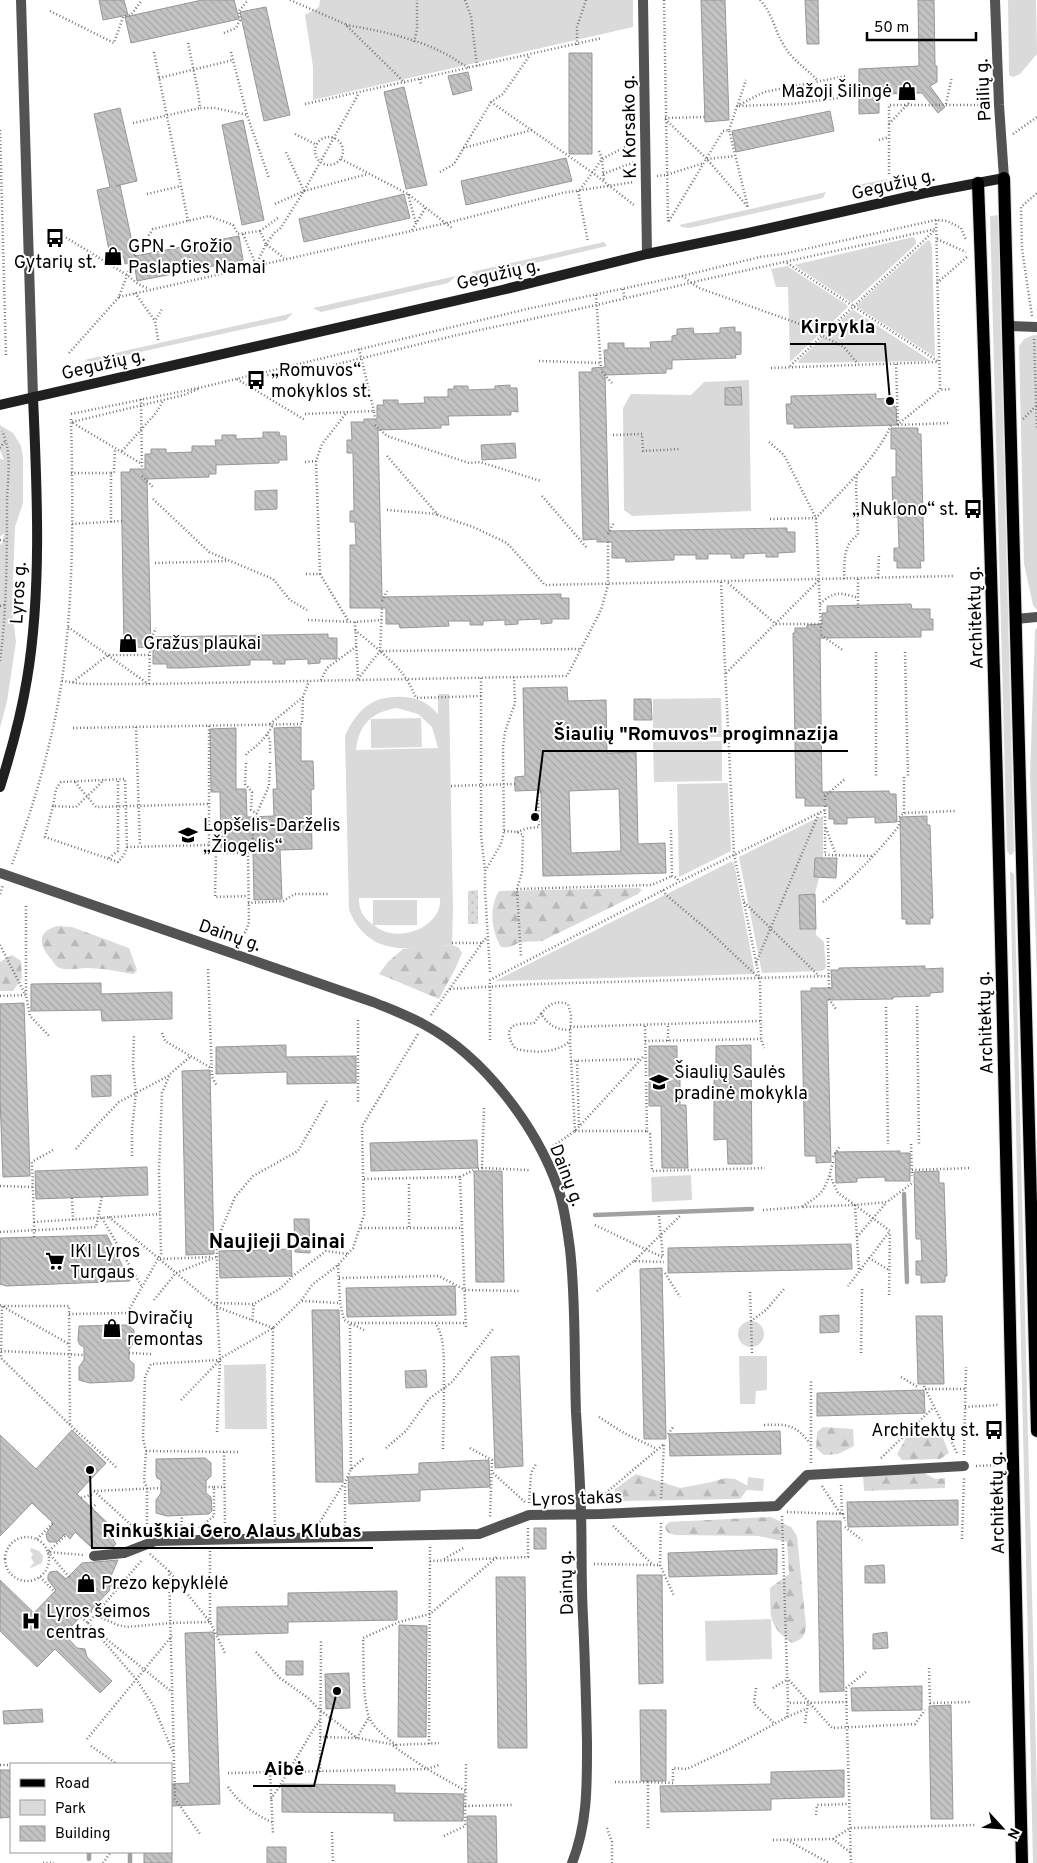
<svg xmlns="http://www.w3.org/2000/svg" width="1037" height="1863" font-family="Overpass,sans-serif">
	<style>
		.green { fill: #dadada; fill-rule: evenodd }
		.forest { fill: url(#forest-firs) }
		.garden { fill: url(#garden-dots) }
		.lines { fill: none; stroke-linecap: round; stroke-linejoin: round }
		.stream { stroke: #a1a1a1; stroke-width: 4.5 }
		.building { fill: url(#building-back-hatch); stroke: #979797; fill-rule: evenodd }
		.primary-casing { stroke: #dbdbdb; stroke-width: 14 }
		.path { stroke: #757575; stroke-width: 2.5; stroke-dasharray: 1 2.5; stroke-linecap: butt }
		.street { stroke: #535353; stroke-width: 10 }
		.secondary { stroke: #202020; stroke-width: 10 }
		.primary { stroke: #000; stroke-width: 12 }
		.labels { text-anchor: middle; stroke-width: 4; stroke-linejoin: round; paint-order: stroke }
		.street-label { font-size: 18px; fill: #000; stroke: #fff }
		.poi-label { font-size: 18px; fill: #000; stroke: #fff; text-anchor: start }
		.quarter-label { font-size: 20px; font-weight: bold; fill: #000; stroke: #fff }
		.leader { fill: none; stroke: #000; stroke-width: 2 }
		.callout-dot { fill: #000; stroke: #fff; stroke-width: 2 }
		.callout-label { font-size: 19px; text-anchor: middle; font-weight: bold; fill: #000; stroke: #fff; stroke-width: 4; stroke-linejoin: round; paint-order: stroke }
	</style>
	<defs>
		<pattern id="forest-firs" width="22" height="20" patternUnits="userSpaceOnUse" patternTransform="scale(1.25)"><rect width="22" height="20" fill="#dadada"/><path d="M5 1l3.5 6h-7zM16 11l3.5 6h-7z" fill="#b9b9b9"/></pattern>
		<pattern id="garden-dots" width="8" height="8" patternUnits="userSpaceOnUse" patternTransform="scale(1.25)"><rect width="8" height="8" fill="#dadada"/><path d="M2 2h.1M6 6h.1" fill="none" stroke="#b9b9b9" stroke-width="1.8" stroke-linecap="round"/></pattern>
		<pattern id="building-back-hatch" width="6" height="6" patternUnits="userSpaceOnUse" patternTransform="scale(1.25)"><rect width="6" height="6" fill="#c3c3c3"/><path d="M-1 5l2 2M0 0l6 6M5-1l2 2" fill="none" stroke="#a6a6a6"/></pattern>
	</defs>
	<rect width="100%" height="100%" fill="#fff"/>
	<!-- green -->
	<path class="green" d="M320 0H633V27L313 100V67L305 15 319 7Z
		M1008 0H1036L1037 54 1020 74 1013 77 1009 75Z
		M887 179 888 183 856 190 853 186Z
		M826 192 823 198 690 228 682 227 679 225Z
		M998 215 1014 851 1012 855H1010L1007 851 990 216Z
		M913 237 916 240V244L852 303 794 265Z
		M928 240 930 241 932 247 935 357 856 306Z
		M604 242 607 246 479 276 471 272Z
		M787 266 847 305 848 307 790 362 788 287H776L771 269Z
		M456 276 448 283 321 312 313 308Z
		M854 310 855 311 931 361 799 363 798 361 851 311Z
		M293 313 286 320 108 359 91 362 84 360Z
		M1034 335H1037V610L1033 605 1024 564 1019 346 1024 339Z
		M749 380 751 511 632 516 624 510 623 408 631 394 691 395 704 382ZM741 387 742 405H725V388Z
		M0 425 13 433 21 446 23 457V503L15 527 12 609 16 642 7 701 0 728V543L2 545 4 533 0 537V459L4 460 0 450Z
		M1037 628V981L1030 775 1035 630Z
		M438 694H449L453 910 452 945C409 949 369 958 349 910L345 736C357 709 373 695 404 697 419 698 428 703 438 714ZM397 708 418 714 432 727 438 748 356 750C359 724 372 712 397 708ZM359 898H440C443 928 395 945 374 925H417V900H373V925C363 917 359 911 359 898Z
		M721 698 722 737 653 738V699Z
		M421 718 422 747 371 748V719Z
		M722 741V781L654 782 653 742Z
		M728 783 731 851 679 877 677 784Z
		M823 816V858H815L814 877 819 878 815 894 799 895 800 929H816V935L824 942 826 968 822 971 762 973 739 857 815 819Z
		M730 862 734 863 755 974 495 981Z
		M1010 871 1014 874 1037 1793V1863H1033Z
		M691 1175 692 1200 652 1202 651 1177Z
		M738 1334a13 13 0 1 1 26 0a13 13 0 1 1-26 0Z
		M739 1356H767V1390L756 1391 755 1404H740Z
		M266 1364 267 1429H225L224 1365Z
		M748 1477 764 1479 763 1491 747 1490Z
		M31 1548 39 1551 43 1556 42 1563 31 1568 30 1567 34 1563 31 1558 33 1554 30 1551Z
		M771 1619 772 1659 706 1661 705 1621Z"/>
	<!-- forest -->
	<path class="forest" d="M639 888 642 890 638 894 542 941C536 942 531 941 525 942 516 942 511 949 501 947 491 930 489 907 499 891Z
		M58 926 72 927 129 948 137 970 134 974C119 972 103 968 87 968 78 968 69 971 60 968 56 967 54 963 52 960 39 946 36 931 58 926Z
		M452 945 459 948 462 953 455 969 439 999 379 974 388 962 403 949Z
		M12 955 21 961 22 978 13 991H0V962Z
		M823 1427 853 1429 854 1446 838 1454 824 1455 816 1448 817 1432Z
		M941 1433 949 1453 940 1459 902 1460 897 1454 906 1438Z
		M924 1473 935 1479 945 1478V1488L864 1491 863 1475Z
		M636 1474 680 1488 712 1482 725 1478 735 1479 748 1486 747 1490 740 1499 621 1501 615 1494V1489Z
		M771 1517 791 1527 797 1536 806 1626C805 1636 802 1640 792 1643 767 1625 771 1617 770 1588L789 1574 787 1542 758 1536 676 1535C670 1534 666 1533 665 1526L669 1522Z"/>
	<!-- garden -->
	<path class="garden" d="M478 890V924H468V891Z"/>
	<g class="lines">
		<!-- stream -->
		<path class="stream" d="M904 1194 907 1282
			M595 1215 752 1209
			M89 1852V1859
			M130 1852V1863"/>
	</g>
	<!-- building -->
	<path class="building" d="M99 0H124L128 15 103 20Z
		M202 0H234L239 19 131 43 125 17Z
		M701 0H725L729 120 705 122Z
		M805 0H818L819 44H807Z
		M918 0H934L935 66H937V82L930 86 945 107 938 113 922 93 879 94V113L859 114V69L919 66Z
		M266 7 290 115 264 121 240 12Z
		M569 53H592V154H569Z
		M468 72 472 90 453 95 448 76Z
		M404 87 427 185 406 189 384 92Z
		M120 108 137 181 116 186 120 185 135 256 239 236 243 260 137 281 134 262 125 264 124 257 111 260 97 190 110 187 94 114Z
		M830 111 834 131 736 152 732 131Z
		M243 120 264 220 242 225 222 125Z
		M566 158 572 181 466 205 461 181Z
		M404 194 410 218 304 242 299 219Z
		M735 327V332H741V354L735 355 736 358 672 360V369H666V373L605 375 609 531 787 528V532H795V552L778 553V557H766V553L744 554V558H731V554H708V559H696V555H674V560L626 562 625 558H612V542H597V539L583 540 579 372H592V368L605 367 604 350H608V343H624V348H651L650 342 672 341V336L677 335V329L693 328 694 334 720 333V328Z
		M510 385V388H517L518 412 511 411V415L448 416 449 425H441V428L378 430 382 597 561 594V598H569V619H552V623L541 624V619L518 620V624L505 625V620L483 621V625H470V621H448L449 626 400 628 399 624H386V608H350V545H356L355 522H350V511H354L353 453H347V440H352L351 422H364V419H377V405H384L383 400H398V404L425 403 424 397H448V389H454V386H468V390L495 389V386Z
		M741 387 742 405H725V388Z
		M876 394V399L894 398V407H896L897 425 794 428V424H787L786 404H791V396Z
		M891 428H918V434H921L924 561H920L921 568H897V561H894V548H899L898 517H893L892 477H896V449H891Z
		M263 432H279L280 436H286L287 460H279V463L216 465V474H209V477L147 479 151 648 124 646 121 472H130V469H145V454H151V449H166V453L192 452V446H216L215 440H222V435H236V439L263 438Z
		M515 443 516 458 482 460 481 445Z
		M277 490V509L255 510V491Z
		M911 604 912 609H930V619H933V630H921V637L820 638 822 792 889 791 890 794H896L897 822 875 823V817L847 818V824H834V819H829V806H805V798H796L793 633H795V628H807V625L822 624V613H827V606Z
		M328 634V638H337V659H320V663L308 664V659L285 660V664H273V660H250V665L182 668H167V664H153V637Z
		M567 687 568 701 606 700 607 753 636 752 638 844 665 843 666 873 543 876 541 790 515 791V777L525 776 523 688ZM619 789 621 851 571 853 569 791Z
		M634 699H651L652 720H634Z
		M301 727V761H313L314 789 311 790 312 849 280 850 282 899 254 900 253 851H221L220 792H211L210 729 236 728V789H246L247 817 274 816 273 789H277L274 728Z
		M927 816V825H930L933 918H930V924H906V919H902L900 817Z
		M815 858H837L836 878 814 877Z
		M815 894 816 929H800L799 895Z
		M925 966V969L943 968V992L930 993V996L893 997V999L827 1000 831 1162 816 1163V1156H805L801 991H811V988H832L831 970H839V968Z
		M101 983V994L172 992V1019L102 1021 101 1010 31 1011V984Z
		M24 1003 30 1176 3 1177 0 1098V1004Z
		M286 1045V1057L356 1056V1083L287 1084V1072L216 1074V1047Z
		M751 1045 752 1164H728L727 1139 714 1140V1070H716V1046Z
		M649 1046H677V1070H680V1105H686L688 1168H662L661 1106H649Z
		M210 1070 214 1254 186 1255 182 1071Z
		M111 1075V1096L92 1097 91 1076Z
		M477 1140 478 1168 371 1171 370 1143Z
		M900 1151V1153H910V1181H885V1177L857 1178V1182L836 1183 835 1152Z
		M147 1167 148 1195 36 1199 35 1171Z
		M474 1171H502L504 1282H476Z
		M939 1171V1183H944L947 1276H945V1282L921 1283V1275H916V1261H922L921 1239H916L914 1172Z
		M294 1219H309L310 1253 295 1252Z
		M107 1235 130 1281 6 1286 0 1284V1238Z
		M851 1244 852 1269 668 1273V1248Z
		M291 1249 292 1276 220 1278 219 1251Z
		M662 1268 666 1439H644L640 1269Z
		M455 1286 456 1315 347 1317 346 1288Z
		M312 1310H339L343 1482H316Z
		M839 1315V1332L820 1333V1316Z
		M916 1316H942L944 1384H918Z
		M128 1325 134 1330V1343L129 1349V1360L134 1364V1378L132 1381 90 1383 79 1380V1367L84 1360V1347L80 1345 78 1341 79 1326Z
		M519 1356 523 1466 495 1468 491 1357Z
		M426 1370 427 1387 406 1388 405 1371Z
		M924 1390 925 1413 817 1416V1393Z
		M72 1430 106 1463 77 1494 114 1529 110 1534 116 1544 113 1547 93 1549 75 1532 70 1539 65 1534 57 1542H49L47 1539 46 1534 53 1523 32 1503 0 1536V1435L36 1469Z
		M780 1431 781 1454 670 1456 669 1434Z
		M205 1458 211 1463V1476L206 1481V1493L211 1497 212 1511 209 1514 167 1516 156 1513V1500L161 1493V1480L157 1478 156 1475V1459Z
		M489 1460 490 1487 420 1490V1501L349 1504 348 1477 419 1474V1463Z
		M958 1500V1525L848 1527 847 1502Z
		M817 1521H841L844 1691 820 1692Z
		M534 1528H546V1549H534Z
		M777 1549V1574L669 1577 668 1553Z
		M118 1560 111 1576 115 1581 109 1588 110 1590 92 1609 91 1613H84L64 1634 77 1648 85 1649 87 1657 112 1681 100 1693 55 1649 37 1667 0 1631V1580L34 1613 56 1590 48 1580V1575L50 1572 57 1571 66 1579 82 1563Z
		M884 1565 885 1583H865V1566Z
		M637 1575H662L663 1683 639 1684Z
		M496 1577H525L527 1748H498Z
		M397 1591V1620L288 1622V1633L217 1635V1607L288 1606V1593Z
		M399 1625 427 1626 426 1737H398Z
		M214 1632 220 1804 171 1806V1784L190 1783 185 1633Z
		M887 1632 888 1648 873 1649V1634Z
		M286 1661H303V1675H286Z
		M349 1673 350 1708 326 1709 325 1674Z
		M922 1686V1710L852 1711 851 1688Z
		M951 1705 953 1819H931L929 1706Z
		M42 1709 43 1722 4 1724 3 1711Z
		M640 1710H666V1781H641Z
		M0 1770H11V1817L0 1818Z
		M844 1770V1797L771 1799V1810L661 1812 660 1786 771 1784V1772Z
		M282 1784 395 1785V1793L464 1794 463 1821H394V1813L282 1812Z
		M467 1816H496L497 1863H468Z
		M267 1847H286V1863H267Z
		M144 1852H172V1863H144Z"/>
	<g class="lines">
		<!-- primary casing -->
		<g class="primary-casing">
			<path id="primary" d="M1004 178 1037 1431
				M978 183C999 743 1009 1303 1022 1863"/>
		</g>
		<!-- path -->
		<path class="path" d="M290 0 345 24 405 83
			M465 0 471 16 477 66
			M664 0 668 222
			M760 0C773 14 774 29 783 44 793 62 806 67 818 81
			M50 11 114 43 123 17 131 15 142 0
			M346 25C377 30 414 38 442 52 452 57 460 63 469 68
			M224 33 236 28 240 20 239 11 248 0
			M414 42 417 30V0
			M188 43 198 91 200 108H215L247 115
			M577 45V27L586 0
			M154 52 188 221
			M231 52 247 115 269 178
			M159 78 233 60
			M420 79 421 86
			M491 102 593 173 634 205
			M305 104 602 38
			M946 104 952 77
			M737 106 764 92 846 76
			M739 106 790 104 847 97
			M665 118 705 117
			M665 119 707 159 747 206
			M133 123 200 108
			M889 124 917 94
			M0 130 6 356
			M729 130 746 80
			M295 134 315 144
			M1013 134 1037 117
			M315 151a14 14 0 1 1 28 0a14 14 0 1 1-28 0Z
			M879 140 889 137
			M463 148 532 130
			M599 151 602 159 604 181
			M341 159 408 194 452 228
			M707 159 735 156
			M440 172 454 164 491 102 503 94 530 55
			M603 174 635 162
			M889 174V105H988
			M657 176 666 175 704 163
			M580 190 602 159 634 142
			M304 191 368 174
			M578 191 588 242
			M147 194 181 186
			M408 194 416 224
			M275 204 304 191 285 150
			M936 220 940 390 950 389
			M669 221 723 131 729 130 748 207
			M412 230 426 207
			M260 231 278 218
			M57 232 127 275 138 284 149 289
			M243 234 256 265
			M937 239 966 252
			M266 244 275 232 280 229 304 191 359 93
			M135 256 153 229 209 216 233 225 238 234 260 231 266 244
			M107 263 124 258
			M787 263 939 362
			M256 265 266 244 284 258
			M682 276 699 288 800 324 844 347 858 364
			M937 283 968 256
			M623 289 625 299
			M135 293 155 321
			M596 295 601 368
			M119 297 451 222 562 193 634 182
			M1032 316 1022 249 1021 207 1037 193
			M1034 339 1037 430
			M158 340 155 321 162 309
			M359 349 374 411
			M69 353 119 297 132 262
			M539 361 601 363
			M896 364 898 424
			M790 366 935 230
			M771 368 937 362
			M602 372 612 383
			M257 374 278 376 301 373 457 335 597 305 711 278 936 229
			M237 379 305 420
			M141 399 142 469
			M71 414 203 387 527 309 682 276 760 257 783 254 936 220 947 221 961 228 966 240
			M305 414 374 411 375 419
			M1023 419 1037 405
			M72 422 184 395 198 389
			M73 423 142 464
			M375 425 387 436 469 463 480 462 541 481
			M897 425 940 390
			M898 425 950 423
			M613 435 642 434 643 451 680 449
			M769 442 784 455 816 518 821 631
			M0 448 5 441
			M122 451 156 413 163 401
			M387 456 438 515 473 527 507 543 545 585 953 576
			M305 462 316 461
			M71 473H111
			M142 476 153 487
			M542 496 587 548
			M153 499 209 552 273 579 290 600 307 610
			M387 510 437 514
			M770 519 816 518C841 491 877 458 891 425
			M111 522V473H114L115 448
			M72 524 122 521
			M608 534 614 522
			M0 540 7 541
			M155 563 228 561
			M306 574H320L349 622
			M320 574 316 461 322 444 347 412
			M878 578 879 556
			M844 579C845 562 842 545 858 535L856 486 857 474
			M858 579V610
			M721 582 734 854 760 981 761 1039 764 1048
			M728 583 776 624H820
			M382 601 387 591
			M820 604C834 591 840 592 858 598
			M0 606 5 605
			M308 620 355 622 382 620
			M355 622 358 678
			M68 627 147 683
			M355 630 380 651 581 649
			M821 635 844 651
			M150 641 156 628
			M381 652C400 669 406 675 416 698L481 696
			M876 652V778
			M905 652 908 777
			M0 661C7 608 7 553 7 499 8 477 12 451 2 431
			M726 673 819 580
			M481 678V835L485 871
			M358 679 380 651 382 608
			M321 680 327 668 357 646
			M62 681 84 684H149L567 676 601 610 608 585V542
			M73 682 108 655H149
			M149 684 150 648
			M270 724 303 697 309 681
			M209 726V845L216 853H248L249 922 246 931 236 943
			M136 727 140 846
			M73 728 302 724 303 697
			M267 735 270 740V754
			M246 755 247 753C258 746 266 737 273 725
			M246 763 245 784 252 792 251 810 257 814
			M904 777V813
			M75 782 96 807 209 804
			M451 786 515 784
			M825 800V796L845 779
			M53 806 45 837 118 862 124 855 127 847 125 779 61 782 56 789 53 806 76 807 104 780
			M825 806V855L874 856
			M255 817 269 786 270 763
			M899 817 904 813 957 811
			M826 828 836 855
			M671 830 672 876 677 878 679 882
			M504 831 517 832 523 835 522 872 517 889 521 957
			M517 832 528 828 539 827 538 792H541
			M127 847 209 845
			M249 852 252 847 254 823
			M216 853 215 897 248 896
			M109 858 118 851V779
			M12 864C35 803 56 730 64 665 74 583 73 500 71 418
			M517 889 652 885 672 876
			M663 890 666 895 710 932 759 978
			M0 894 3 885
			M744 902 819 976
			M823 902C852 880 876 854 899 826V821
			M248 903 283 901 295 894H330
			M26 906V995
			M828 938 829 990
			M452 943H482L486 938
			M0 945 25 994
			M756 963 819 813
			M208 969 212 1077 217 1086
			M490 972 485 891V871L501 844 504 831 503 747 505 732 515 703 514 677
			M450 989 535 984 829 976
			M0 996 26 995 30 1016 50 1037
			M829 999 836 1009
			M917 1006 919 1144
			M886 1007 888 1144
			M541 1014 534 1023C529 1024 525 1023 520 1024 504 1026 508 1040 516 1049 535 1053 555 1054 570 1041
			M431 1015 482 943
			M358 1020V1102
			M645 1026 647 1131 650 1134 652 1171 765 1168
			M570 1027 760 1021
			M570 1030C556 1030 549 1025 541 1014 548 1004 557 1000 568 1004L571 1015 570 1041 575 1131
			M162 1033 165 1041 211 1068
			M490 1040V980L679 882 825 810
			M645 1041 761 1039
			M668 1041V1025
			M571 1061 641 1059
			M577 1061 579 1127
			M575 1131H646
			M911 1144 912 1176
			M553 1146 575 1131 644 1056
			M76 1149 96 1126 119 1102 170 1075
			M53 1150 32 1162 34 1222 160 1214
			M132 1156V1129L136 1093 133 1066 134 1034
			M833 1157 840 1146
			M833 1162C826 1188 825 1193 801 1207L855 1205 890 1231 848 1286
			M482 1168 529 1170
			M478 1169 482 1168 484 1108
			M912 1170 970 1168
			M830 1176 838 1193 855 1205 887 1202 912 1183V1181
			M460 1177 474 1170
			M364 1179 460 1177 466 1329
			M409 1184V1228
			M0 1186 33 1187
			M72 1198 73 1220
			M855 1205 859 1271
			M763 1210 801 1207
			M659 1216 663 1257
			M109 1217 217 1307 273 1328
			M102 1218 142 1287
			M34 1222V1237
			M595 1225 664 1258
			M361 1228H462
			M0 1232 96 1227 102 1196
			M857 1237 886 1203
			M869 1258 889 1270
			M160 1259 212 1257
			M634 1261 681 1215
			M338 1265 340 1303 344 1320 364 1330
			M665 1273 680 1297
			M339 1278 439 1276 465 1290 521 1291
			M597 1291 634 1261 664 1262
			M750 1292 751 1321
			M889 1295 890 1232
			M154 1300 176 1273 216 1257
			M302 1301 340 1303
			M217 1303 254 1304 281 1288 293 1276 326 1251 348 1254
			M0 1305 69 1344
			M69 1314 127 1313 161 1254 159 1172 162 1093 170 1074 191 1056
			M252 1320 254 1304
			M273 1328 272 1395 275 1526
			M1 1351 84 1355
			M129 1353 151 1354
			M752 1353 751 1321 766 1310 784 1289
			M861 1353 862 1289
			M901 1377 918 1387
			M924 1386 958 1455
			M925 1389H965
			M181 1400 223 1357 273 1328 301 1301 312 1285 338 1265 353 1248 364 1215 362 1126 418 1034
			M965 1407 998 1405
			M599 1417 624 1433 657 1449
			M70 1425 1 1358 2 1306H69L70 1425 116 1467
			M764 1425C788 1424 794 1424 810 1443
			M217 1432 220 1360 217 1307V1240L235 1197 253 1176 298 1151 328 1099
			M668 1434 674 1426
			M386 1448 406 1431 429 1399 444 1388C443 1368 447 1339 435 1323
			M470 1448 492 1460 490 1518
			M443 1449 444 1388 452 1382 493 1329
			M146 1451 240 1452
			M224 1452 225 1528
			M964 1455 966 1367
			M881 1458 934 1407
			M811 1463V1379
			M976 1466 1001 1465
			M351 1469 350 1323H466
			M493 1473 526 1503
			M841 1485 842 1514
			M822 1486 840 1513
			M214 1487H225
			M94 1491 141 1534
			M94 1491 161 1488
			M81 1498 93 1494
			M595 1502 664 1444 661 1500
			M529 1503 531 1473 536 1464
			M92 1508 96 1504
			M787 1512 843 1514 845 1521
			M782 1516 788 1703 847 1702
			M661 1523 660 1565 674 1596
			M318 1525 344 1483
			M345 1526V1482L351 1469 364 1458
			M613 1526 652 1564
			M845 1527 862 1540
			M199 1528 214 1516V1487H206
			M181 1529 182 1516
			M147 1531V1488L144 1481 146 1451 143 1439 145 1377 151 1364 219 1360
			M5 1559a22 22 0 1 1 44 0a22 22 0 1 1-44 0Z
			M37 1539 53 1523
			M962 1539 964 1478
			M49 1551 66 1535
			M150 1554 169 1571 210 1622V1551
			M444 1559 465 1547
			M430 1561 528 1557V1526
			M594 1564 660 1565
			M169 1571 175 1799 200 1834
			M40 1577 55 1592
			M69 1577 48 1552 83 1555
			M95 1615 118 1625 127 1627 171 1623 210 1622 225 1653
			M81 1617 89 1624
			M88 1623 136 1679 153 1705 173 1752
			M88 1623 142 1560
			M93 1628 172 1692
			M256 1652 280 1678 308 1698 320 1710 357 1738
			M929 1668 930 1703 971 1702
			M789 1680 832 1728 915 1724 925 1710
			M756 1688 754 1704 774 1723
			M773 1688 788 1679
			M846 1688 867 1671
			M846 1691 851 1863
			M787 1717 788 1704
			M805 1723 808 1703
			M320 1737 357 1738 396 1745 439 1743
			M357 1738 369 1717
			M87 1739 172 1636
			M429 1744 430 1547
			M396 1745C386 1737 374 1729 369 1717 362 1697 364 1660 363 1638L399 1622 430 1614 497 1557
			M91 1746 117 1764
			M393 1746 427 1769 466 1791
			M20 1764H43
			M0 1765H11
			M270 1772 273 1833
			M320 1772 321 1640
			M228 1773 427 1769 439 1765
			M615 1782H648
			M228 1787C240 1804 254 1814 272 1822
			M271 1799C289 1773 302 1746 320 1720
			M465 1806 514 1805
			M816 1815 817 1805 849 1804
			M607 1828 612 1842V1863
			M648 1828V1782L673 1783V1768L687 1769 729 1749 787 1717 806 1709
			M332 1832 333 1863
			M444 1836 465 1826 466 1764
			M833 1839 850 1828 975 1825
			M773 1840 833 1839 851 1853
			M787 1840 829 1863
			M43 1863H54
			M103 1863 111 1852"/>
		<!-- street -->
		<path class="street" d="M21 0 33 397
			M643 0 647 254
			M995 0 999 105 1004 178
			M1009 326 1037 327
			M1016 619 1037 617
			M0 873 373 1002C390 1009 409 1016 425 1025 484 1057 536 1126 558 1188 565 1208 567 1229 570 1249 576 1303 574 1357 576 1412 578 1445 580 1478 581 1512 582 1547 581 1582 583 1617 585 1658 586 1699 587 1741 587 1783 588 1823 572 1863
			M94 1556 124 1553 155 1541 479 1534 529 1515 601 1514 777 1506 807 1475 964 1466"/>
		<!-- secondary -->
		<path class="secondary" d="M0 405 502 290 647 254 748 233 925 193 1004 178
			M0 787C11 752 21 716 27 679 42 590 37 488 33 397"/>
		<!-- primary -->
		<use href="#primary" class="primary"/>
	</g>
	<!-- icons -->
	<defs>
		<g id="shop-bare" transform="scale(1.5)"><path d="M-5-2.5h2.3a2.7 3.5 0 0 1 5.4 0H5L5.5 6h-11ZM-1.5-2.5h3a1.5 2.3 0 0 0-3 0Z" fill="#000" stroke="#fff" stroke-width="2.5" paint-order="stroke"/></g>
		<g id="bus-bare" transform="scale(1.5)"><path d="M-5-6H5V4H4V6H2V4H-2V6H-4V4H-5ZM-3.5-4V0h7V-4ZM-3.5 1.2v1.5H-2V1.2ZM2 1.2v1.5H3.5V1.2Z" fill="#000" stroke="#fff" stroke-width="2.5" paint-order="stroke"/></g>
		<g id="school-bare" transform="scale(1.5)"><path d="M0-5L7-2L0 1L-7-2ZM-4 1L0 2.5L4 1V4Q0 6-4 4Z" fill="#000" stroke="#fff" stroke-width="2.5" paint-order="stroke"/></g>
		<g id="supermarket-bare" transform="scale(1.5)"><path d="M-6-5.5h2.5l.6 2H6L4.5 2H-2.5L-4.4-4H-6ZM-1.5 3.2a1.3 1.3 0 1 0 .1 0ZM3 3.2a1.3 1.3 0 1 0 .1 0Z" fill="#000" stroke="#fff" stroke-width="2.5" paint-order="stroke"/></g>
		<g id="hospital-bare" transform="scale(1.5)"><path d="M-5-5h3v3.5h4V-5h3V5h-3V1.5h-4V5h-3Z" fill="#000" stroke="#fff" stroke-width="2.5" paint-order="stroke"/></g>
	</defs>
	<g fill-rule="evenodd">
		<use href="#shop-bare" x="907" y="91"/>
		<use href="#bus-bare" x="55" y="238"/>
		<use href="#shop-bare" x="113" y="256"/>
		<use href="#bus-bare" x="256" y="380"/>
		<use href="#bus-bare" x="973" y="509"/>
		<use href="#shop-bare" x="128" y="643"/>
		<use href="#school-bare" x="188" y="835"/>
		<use href="#school-bare" x="659" y="1082"/>
		<use href="#supermarket-bare" x="55" y="1261"/>
		<use href="#shop-bare" x="112" y="1328"/>
		<use href="#bus-bare" x="994" y="1430"/>
		<use href="#shop-bare" x="86" y="1583"/>
		<use href="#hospital-bare" x="31" y="1621"/>
	</g>
	<g class="labels">
		<!-- street labels -->
		<g class="street-label">
			<text transform="translate(983 90) rotate(-93)" y="6">Pailių g.</text>
			<text transform="translate(629 127) rotate(-91)" y="6">K. Korsako g.</text>
			<text transform="translate(893 184) rotate(-13)" y="6">Gegužių g.</text>
			<text transform="translate(498 274) rotate(-13)" y="6">Gegužių g.</text>
			<text transform="translate(103 364) rotate(-13)" y="6">Gegužių g.</text>
			<text transform="translate(18 593) rotate(-87)" y="6">Lyros g.</text>
			<text transform="translate(975 618) rotate(-92)" y="6">Architektų g.</text>
			<text transform="translate(230 935) rotate(19)" y="6">Dainų g.</text>
			<text transform="translate(985 1023) rotate(-92)" y="6">Architektų g.</text>
			<text transform="translate(567 1175) rotate(69)" y="6">Dainų g.</text>
			<text transform="translate(577 1498) rotate(-2)" y="6">Lyros takas</text>
			<text transform="translate(997 1503) rotate(-91)" y="6">Architektų g.</text>
			<text transform="translate(566 1583) rotate(-92)" y="6">Dainų g.</text>
		</g>
		<!-- poi labels -->
		<g class="poi-label">
			<text x="892" y="97" text-anchor="end">Mažoji Šilingė</text>
			<text x="128" y="252">GPN - Grožio<tspan x="128" dy="21">Paslapties Namai</tspan></text>
			<text x="55" y="268" text-anchor="middle">Gytarių st.</text>
			<text x="271" y="376">„Romuvos“<tspan x="271" dy="21">mokyklos st.</tspan></text>
			<text x="958" y="515" text-anchor="end">„Nuklono“ st.</text>
			<text x="143" y="649">Gražus plaukai</text>
			<text x="203" y="831">Lopšelis-Darželis<tspan x="203" dy="21">„Žiogelis“</tspan></text>
			<text x="674" y="1078">Šiaulių Saulės<tspan x="674" dy="21">pradinė mokykla</tspan></text>
			<text x="70" y="1257">IKI Lyros<tspan x="70" dy="21">Turgaus</tspan></text>
			<text x="127" y="1324">Dviračių<tspan x="127" dy="21">remontas</tspan></text>
			<text x="979" y="1436" text-anchor="end">Architektų st.</text>
			<text x="101" y="1589">Prezo kepyklėlė</text>
			<text x="46" y="1617">Lyros šeimos<tspan x="46" dy="21">centras</tspan></text>
		</g>
		<!-- quarter labels -->
		<g class="quarter-label">
			<text x="277" y="1248">Naujieji Dainai</text>
		</g>
	</g>
	<!-- callouts -->
	<path class="leader" d="M890 401L885 344H790M535 817L543 751H848M90 1470L92 1548H373M337 1691L314 1786H253"/>
	<g class="callout-dot">
		<circle cx="890" cy="401" r="5"/>
		<circle cx="535" cy="817" r="5"/>
		<circle cx="90" cy="1470" r="5"/>
		<circle cx="337" cy="1691" r="5"/>
	</g>
	<g class="callout-label">
		<text x="838" y="333">Kirpykla</text>
		<text x="696" y="740">Šiaulių "Romuvos" progimnazija</text>
		<text x="232" y="1537">Rinkuškiai Gero Alaus Klubas</text>
		<text x="284" y="1775">Aibė</text>
	</g>
	<!-- legend -->
	<rect x="10" y="1763" width="162" height="90" fill="#ffffff" stroke="#999999"/>
	<rect x="20" y="1779" width="25" height="8" fill="#000000" stroke="#999999"/>
	<text x="55" y="1788" font-size="15" fill="#000000">Road</text>
	<rect x="20" y="1800" width="25" height="15" fill="#dadada" stroke="#999999"/>
	<text x="55" y="1813" font-size="15" fill="#000000">Park</text>
	<rect x="20" y="1826" width="25" height="15" fill="url(#building-back-hatch)" stroke="#999999"/>
	<text x="55" y="1838" font-size="15" fill="#000000">Building</text>
	<!-- north arrow -->
	<g transform="translate(1002 1828) rotate(116)" stroke="#ffffff" stroke-width="4" paint-order="stroke">
	<path d="M0-4L9 19L0 12L-9 19Z" fill="#000000"/>
	<text y="-8" font-size="14" font-weight="bold" text-anchor="middle" fill="#000000">N</text>
	</g>
	<!-- scale -->
	<path d="M867 32v8h109v-8" fill="none" stroke="#000000" stroke-width="2.5"/>
	<text x="874" y="32" font-size="15" fill="#000000" stroke="#ffffff" stroke-width="4" paint-order="stroke">50 m</text>
</svg>
